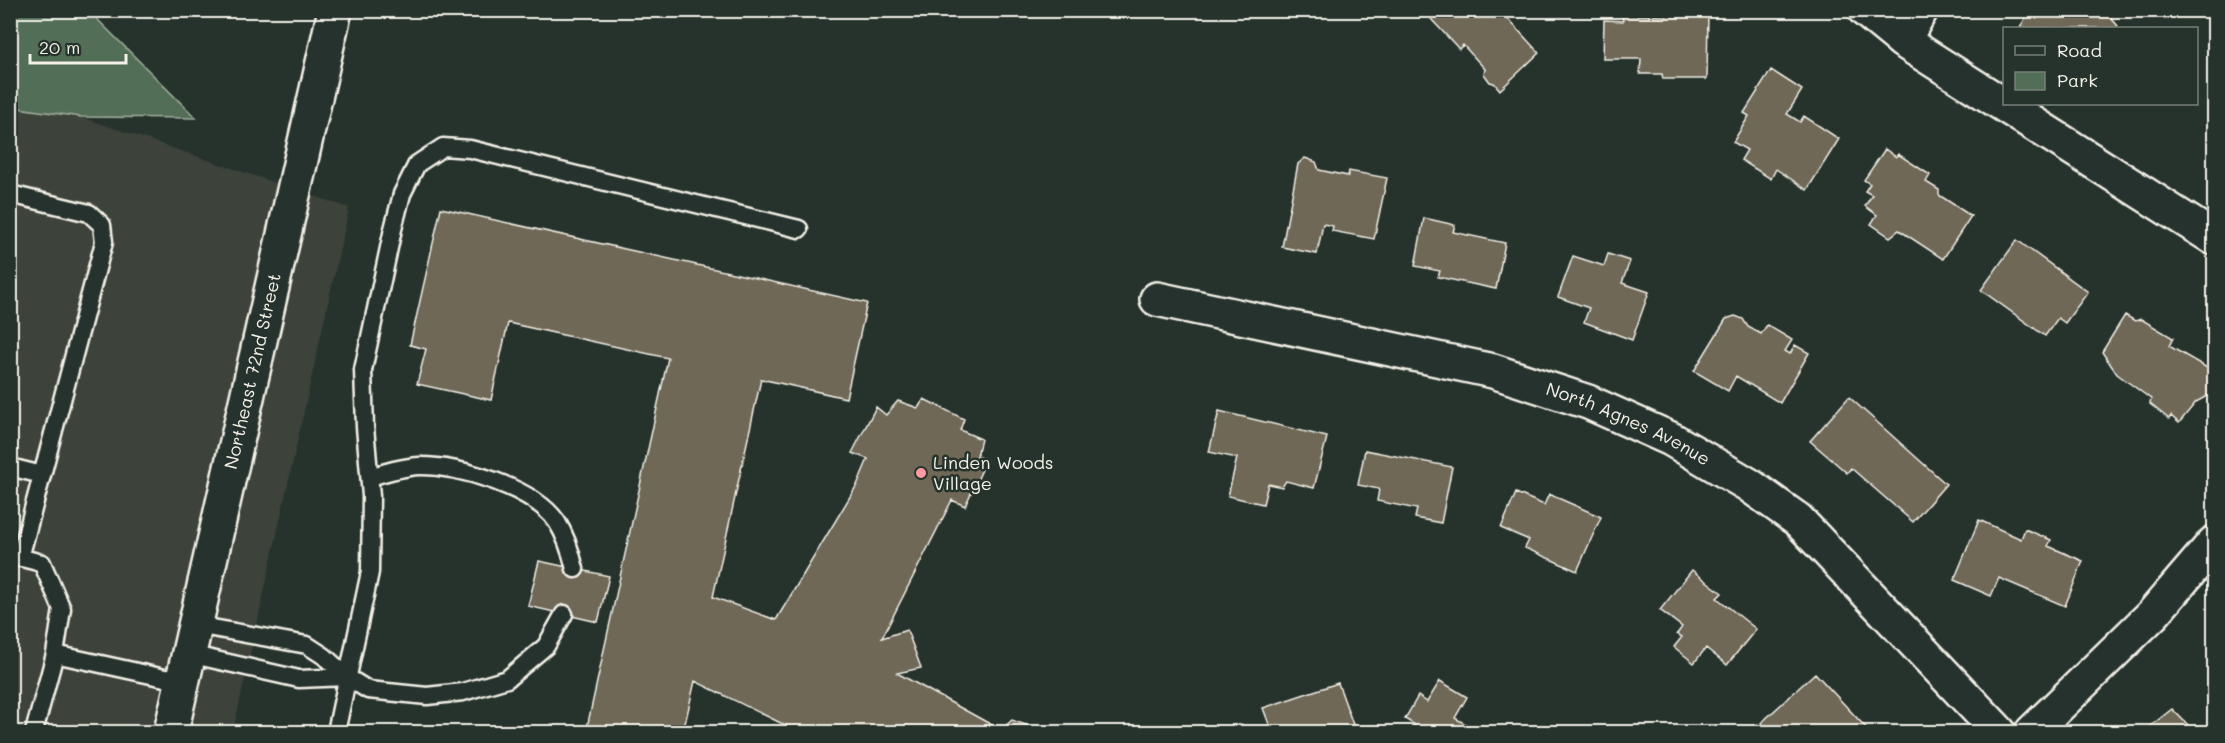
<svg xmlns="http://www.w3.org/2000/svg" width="2225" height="743" font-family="Mali,sans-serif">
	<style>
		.built { fill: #3c433a }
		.green { fill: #526e56; stroke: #a3b09f; stroke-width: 1.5 }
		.building { fill: #6f6757; stroke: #f4f1e8; stroke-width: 1.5 }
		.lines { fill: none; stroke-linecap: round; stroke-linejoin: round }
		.service-casing { stroke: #f4f1e8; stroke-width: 21 }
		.minor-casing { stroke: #f4f1e8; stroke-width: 38 }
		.secondary-casing { stroke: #f4f1e8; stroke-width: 38 }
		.service { stroke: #26332d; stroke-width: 16 }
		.minor { stroke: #26332d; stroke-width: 33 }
		.secondary { stroke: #26332d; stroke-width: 33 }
		.poi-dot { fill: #ff9aa2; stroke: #26332d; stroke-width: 2 }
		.labels { text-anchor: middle; stroke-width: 5; stroke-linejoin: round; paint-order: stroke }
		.street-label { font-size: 18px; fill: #f4f1e8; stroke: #26332d }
		.poi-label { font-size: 18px; fill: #f4f1e8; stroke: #26332d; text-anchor: start }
	</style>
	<rect width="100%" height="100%" fill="#26332d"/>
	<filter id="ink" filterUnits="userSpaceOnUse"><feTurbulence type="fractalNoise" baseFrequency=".0167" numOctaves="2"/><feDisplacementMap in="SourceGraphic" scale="12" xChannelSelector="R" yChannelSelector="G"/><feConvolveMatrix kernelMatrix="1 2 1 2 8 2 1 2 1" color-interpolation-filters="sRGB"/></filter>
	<g filter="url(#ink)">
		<!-- built -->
		<path class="built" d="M11 107 81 117 349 208 233 732H11Z"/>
		<!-- green -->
		<path class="green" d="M11 10 89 11 196 118 81 117 11 107Z"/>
		<!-- building -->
		<path class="building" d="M1440 10H1500L1539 53 1500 90 1494 83 1490 82 1484 74 1485 69 1463 45 1459 49 1431 19Z
			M2030 10H2115L2111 18 2118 26 2116 28H2020Z
			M1668 11 1708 12 1707 79H1663L1662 74H1640L1641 59H1603L1604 20 1623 21 1622 15 1667 16Z
			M1771 70 1802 90 1787 114 1800 122 1804 116 1839 139 1807 190 1776 169 1771 179 1741 160 1747 150 1733 142 1749 116 1744 113Z
			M1885 149 1896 157 1898 154 1930 175 1926 182 1939 190V195L1971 216 1943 259 1899 230 1890 237 1871 224 1877 215 1865 206 1872 195 1865 191 1870 184 1864 180Z
			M1305 158 1316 162 1319 170 1348 176 1349 171 1387 178 1374 239 1332 231 1333 226 1323 224 1317 254 1282 247 1298 164Z
			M441 208 867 303 846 398 761 379 713 597 776 620 857 485 868 459 852 453 876 407 886 415 898 401 918 408 924 399 964 419 960 430 981 439 977 456 986 461 965 506 952 500 882 638 907 630 921 668 897 673 1001 730 1012 720 1045 732H799L695 681 683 732H586L668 358 508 323 491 400 417 384 426 349 410 345Z
			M1424 218 1455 225 1453 232 1505 243 1496 289 1438 277 1440 271 1415 266Z
			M2017 240 2088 292 2065 323 2058 318 2045 336 1981 290Z
			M1608 254 1630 261 1622 283 1649 292 1632 340 1584 322 1589 308 1558 297 1573 256 1604 266Z
			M2125 315 2135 321 2141 319 2173 338 2169 346 2209 369 2214 392 2196 402 2179 423 2171 416 2169 419 2150 404 2151 399 2117 374 2102 352Z
			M1735 316 1743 319 1748 327 1761 334 1767 325 1792 340 1785 351 1790 354 1795 345 1809 353 1780 403 1736 376 1728 391 1694 371 1726 319Z
			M1849 397 1946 484 1913 522 1851 468 1847 473 1810 441Z
			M1219 411 1327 437 1314 488 1286 481 1282 487 1268 484 1263 504 1228 496 1237 458 1209 452Z
			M1365 450 1452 467 1441 523 1415 518 1417 509 1377 501 1379 489 1358 485Z
			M1516 493 1544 505 1549 494 1601 517 1577 571 1525 548 1529 540 1501 528Z
			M1979 520 2021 539 2025 529 2051 540 2048 546 2083 561 2065 606 1999 578 1991 596 1954 580Z
			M539 561 609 576 598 622 528 606Z
			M1692 570 1722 593 1717 598 1756 629 1727 665 1706 648 1694 663 1674 647 1682 637 1677 634 1682 627 1660 610Z
			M1815 673 1870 732H1771L1761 723Z
			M1440 681 1467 697 1455 718 1479 732H1410L1415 725 1405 719 1418 696 1427 702Z
			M1338 683 1355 730 1347 732H1272L1263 708Z
			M2172 709 2195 732H2143Z"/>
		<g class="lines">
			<!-- service casing -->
			<g class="service-casing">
				<path id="service" d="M10 194 89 213 102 225 104 242 20 558
					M10 467 42 475
					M370 477C386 472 402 467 419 466 459 465 534 488 557 522 566 536 571 552 575 569
					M10 555 42 563 62 609 55 654 183 682
					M196 625 307 645 324 656 347 677 368 690 427 696 463 692 507 679 546 646 564 614
					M189 654 299 679 347 677
					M34 732 55 654
					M336 732 370 572 371 496 365 427 363 370 393 229 402 194 417 164 443 147 470 149 799 229"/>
			</g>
			<!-- minor casing -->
			<g class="minor-casing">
				<g id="minor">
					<path d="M1865 10 1903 41 2214 238"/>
					<path d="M1903 41 1921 10"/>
					<path id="s1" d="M1157 299 1493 371 1588 402 1671 439 1749 485 1798 520 1999 732"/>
					<path d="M2032 732 2153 614 2214 543"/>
				</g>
			</g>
			<!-- secondary casing -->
			<g class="secondary-casing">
				<g id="secondary">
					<path id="s2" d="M171 732 335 10"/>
				</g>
			</g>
			<!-- service -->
			<use href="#service" class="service"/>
			<!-- minor -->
			<use href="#minor" class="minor"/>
			<!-- secondary -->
			<use href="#secondary" class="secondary"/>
		</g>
	</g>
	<!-- markers -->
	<circle class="poi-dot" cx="921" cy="473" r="6"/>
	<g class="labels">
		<!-- street labels -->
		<g class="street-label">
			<text dy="6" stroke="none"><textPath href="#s2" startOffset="370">Northeast 72nd Street</textPath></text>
			<text dy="6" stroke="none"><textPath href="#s1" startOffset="489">North Agnes Avenue</textPath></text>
		</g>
		<!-- poi labels -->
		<g class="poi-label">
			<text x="933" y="469">Linden Woods<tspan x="933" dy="21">Village</tspan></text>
		</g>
	</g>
	<!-- margin -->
	<rect width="2225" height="743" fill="none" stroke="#26332d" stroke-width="36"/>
	<rect x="18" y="18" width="2189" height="707" fill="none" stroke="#f4f1e8" stroke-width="2" filter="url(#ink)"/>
	<!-- legend -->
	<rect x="2003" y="27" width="195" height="78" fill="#26332d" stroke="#787f78" stroke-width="1.5"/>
	<rect x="2015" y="46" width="30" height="9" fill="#26332d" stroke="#787f78" stroke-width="1.5"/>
	<text x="2057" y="57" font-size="18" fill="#f4f1e8">Road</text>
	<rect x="2015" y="72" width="30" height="18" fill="#526e56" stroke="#787f78" stroke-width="1.5"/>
	<text x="2057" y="87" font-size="18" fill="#f4f1e8">Park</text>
	<!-- scale -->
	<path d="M30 54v9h96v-9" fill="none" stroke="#f4f1e8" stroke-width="3"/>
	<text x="39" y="54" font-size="18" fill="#f4f1e8" stroke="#26332d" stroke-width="4.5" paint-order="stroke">20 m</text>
</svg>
